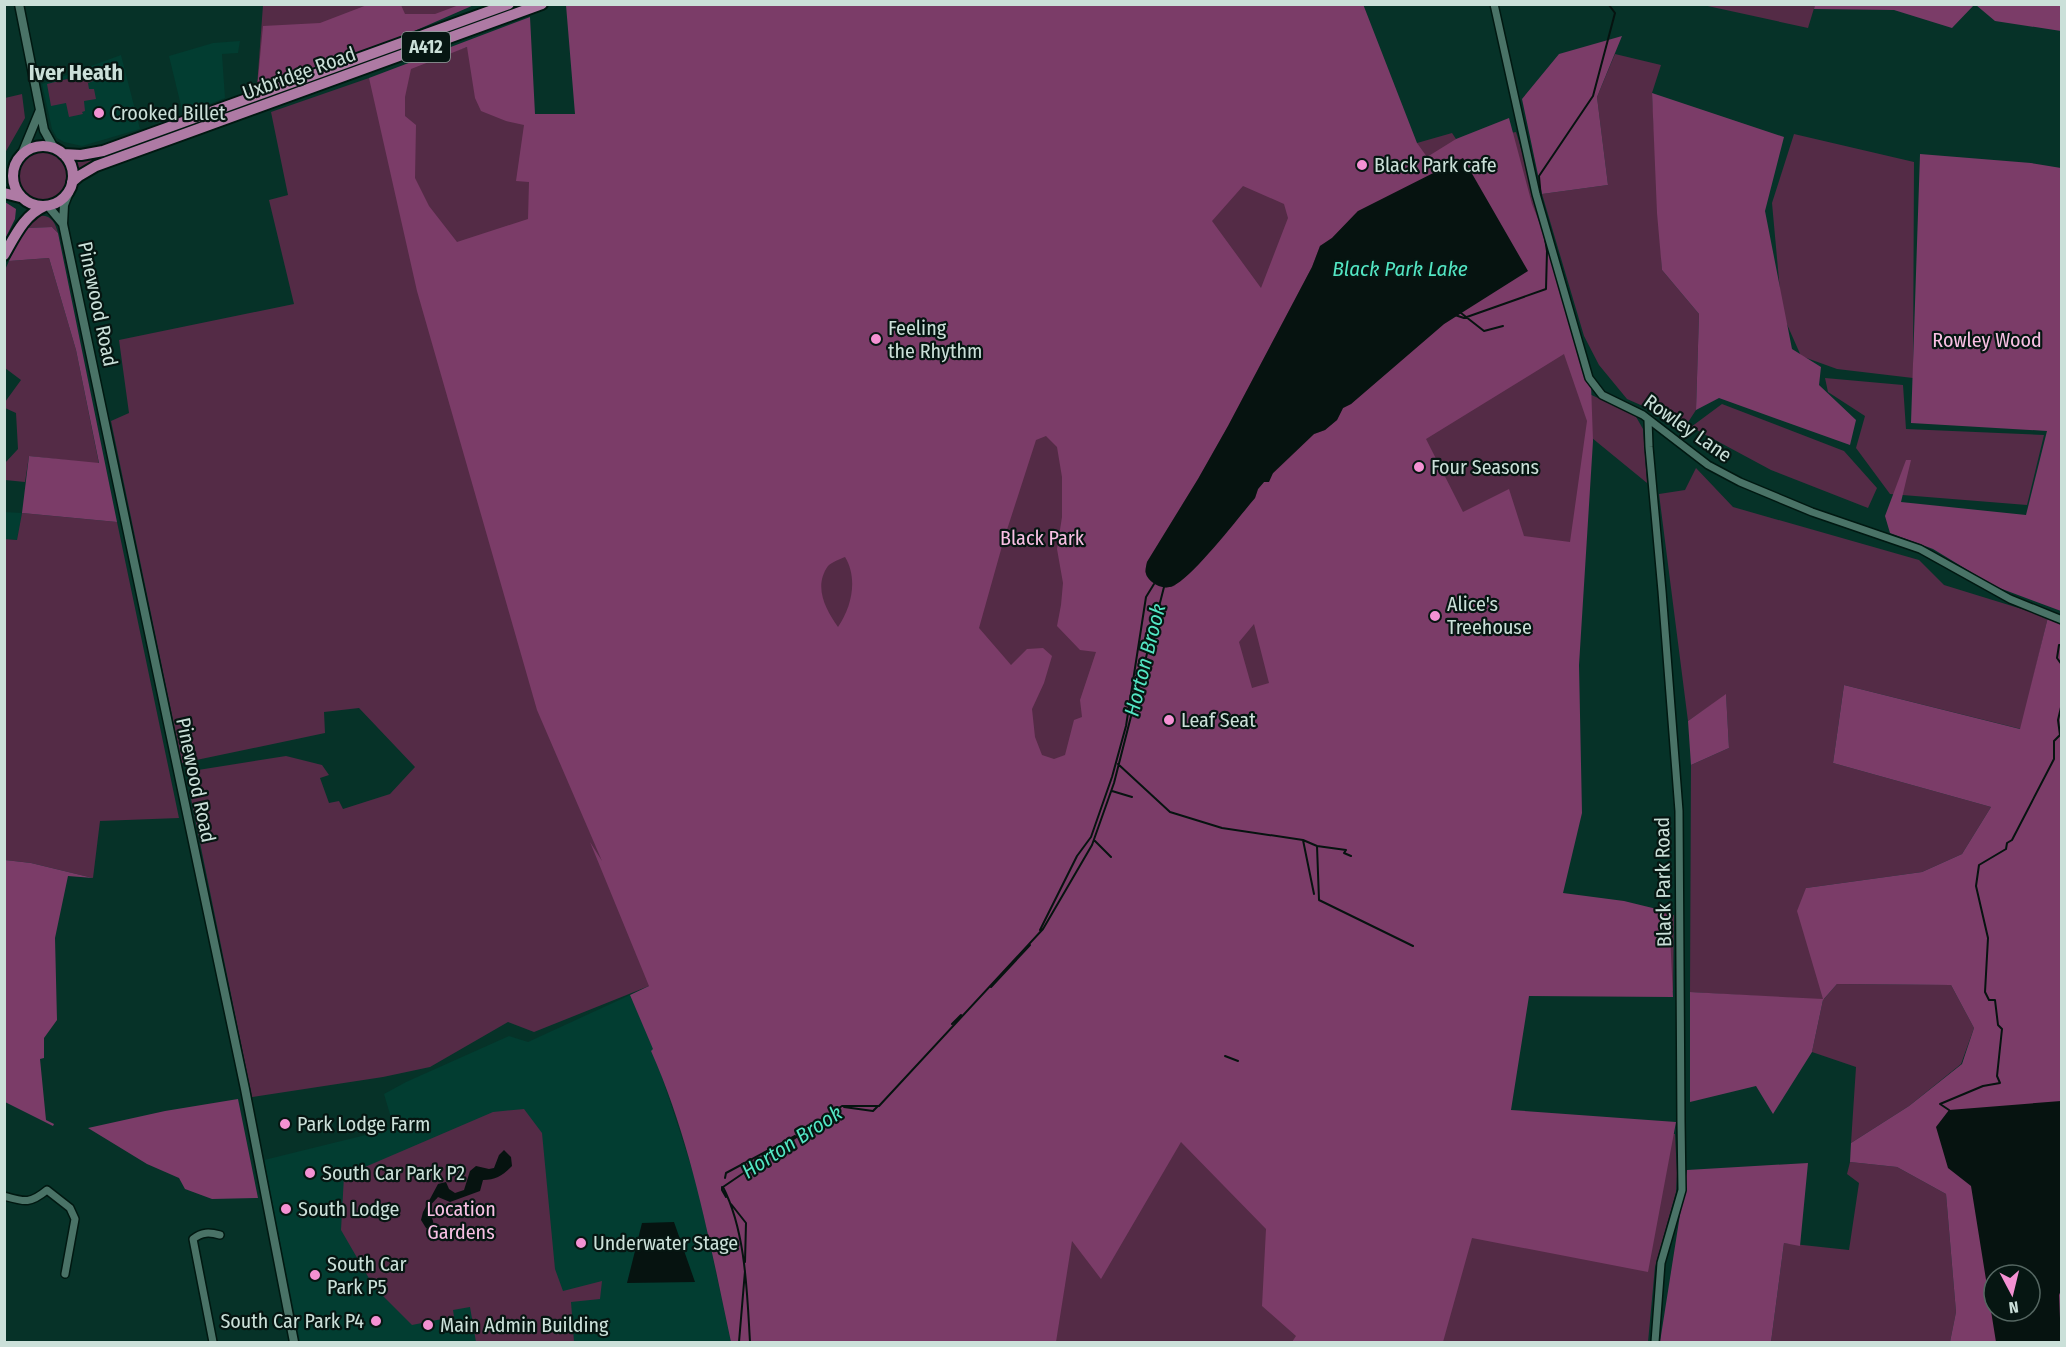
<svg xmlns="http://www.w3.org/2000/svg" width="2066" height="1347" font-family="'Fira Sans Condensed',sans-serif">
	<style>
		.built { fill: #023d31 }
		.green { fill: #542b46 }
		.forest { fill: #7b3c68; fill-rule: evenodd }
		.water { fill: #061310; fill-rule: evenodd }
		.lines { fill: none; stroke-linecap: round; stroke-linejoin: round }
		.stream { stroke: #061310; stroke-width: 2 }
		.minor-casing { stroke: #001811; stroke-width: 10 }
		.tertiary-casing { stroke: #001811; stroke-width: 11 }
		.primary-casing { stroke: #001811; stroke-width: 14 }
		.minor { stroke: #4a7367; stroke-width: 7 }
		.tertiary { stroke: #4a7367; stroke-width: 8 }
		.primary { stroke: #ae7aa4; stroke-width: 10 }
		.poi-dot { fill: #f491d3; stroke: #061612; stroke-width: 2 }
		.labels { text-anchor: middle; stroke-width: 4.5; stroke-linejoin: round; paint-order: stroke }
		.shield { fill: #061612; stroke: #90a39d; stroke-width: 1.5 }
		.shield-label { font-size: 18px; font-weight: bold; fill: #cbe0d9 }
		.street-label { font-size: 20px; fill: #cbe0d9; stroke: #061612 }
		.poi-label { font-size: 20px; fill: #cbe0d9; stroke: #061612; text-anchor: start }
		.park-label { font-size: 20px; fill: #f9c0e4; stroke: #061612 }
		.water-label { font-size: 21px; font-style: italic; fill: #53e6c4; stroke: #061612 }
		.quarter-label { font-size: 22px; font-weight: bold; fill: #cbe0d9; stroke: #061612 }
	</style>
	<rect width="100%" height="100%" fill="#063228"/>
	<!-- built -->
	<path class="built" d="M240 41 238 53 222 54 225 98 183 114 169 56 213 43Z
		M121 55 140 129 82 146 64 142 57 138 52 129 42 84Z
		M4 512 22 513 17 540 5 539Z
		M630 995 654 1050 651 1051 660 1071 697 1184 731 1342H300L264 1160 394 1128 384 1094 406 1082 509 1036 528 1042Z"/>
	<!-- green -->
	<path class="green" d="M263 5H466L408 32 257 87Z
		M519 5H533L91 164 78 170 73 160 91 159Z
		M1703 5H1815L1808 28Z
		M467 47 533 117 1417 143 1452 133 1456 139 1452 143 1516 132 1530 178 1541 233 1585 392 1635 415 1643 429 1647 483 1592 438 1550 899 1674 915 1673 991 1524 985 1501 1119 1675 1134 1677 1173 1676 1192 1655 1267 1648 1342H740L649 986 534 1032 508 1022 430 1067 383 1077 252 1097 190 794 200 784 198 770 286 756 322 765 329 775 320 778 329 803 339 801 343 809 390 794 415 767 359 708 324 712 325 733 182 763 111 421 129 413 119 340 294 304 269 200 288 195 271 112 369 78V79Z
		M1615 54 1661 65 1652 93 1662 270 1699 314 1696 410 1681 433 1652 410 1627 399 1599 365 1584 336 1542 194 1608 185 1597 97Z
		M91 73 93 81 88 83 89 89H94L96 99 84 101 85 111 82 112 83 114 69 117 66 103 51 106 47 84Z
		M22 94 25 118 5 153V98Z
		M1794 134 1914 162 1913 378 1837 369 1801 356 1782 313 1772 203Z
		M18 177a25 25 0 1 1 50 0a25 25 0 1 1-50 0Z
		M38 216C51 214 55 222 58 233L52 227 25 228Z
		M49 258 76 350 99 464 29 456 25 482 5 480V463L18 449 16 413 5 408V402L21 380 5 368V270L9 261Z
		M1825 378 1903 385 1906 429 2044 435 2027 505 1890 494 1856 448 1865 416 1828 392Z
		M1722 404 1844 451 1877 488 1868 508 1771 470 1691 427Z
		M1696 468 1733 507 1919 560 1944 585 2048 617 2021 729 1844 685 1833 763 1991 807 1962 854 1922 872 1806 888 1824 999 1837 984 1951 985 1974 1028 1961 1064 1909 1106 1851 1143 1856 1067 1812 1052 1823 1000 1690 992 1691 765 1729 748 1726 695 1688 721 1659 494 1685 490Z
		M22 513 117 522 179 818 100 821 93 878 31 863 5 860 4 539 17 540Z
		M524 1109 542 1133 555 1269 563 1291 602 1281 600 1299 571 1302 574 1342H476L470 1307 453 1310 455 1324 443 1326 442 1319 412 1325 374 1287 341 1230 344 1176 493 1112Z
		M1850 1162 1897 1167 1946 1194 1956 1312 1950 1342H1771L1784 1243 1849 1250 1859 1183 1847 1174Z"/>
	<!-- forest -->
	<path class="forest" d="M1363 4 1417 143 1427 157 1456 139 1509 118 1532 204 1559 272 1591 384 1593 441 1579 665 1582 813 1563 893 1624 901 1669 912 1673 997 1529 996 1511 1110 1676 1122 1648 1272 1472 1238 1443 1342H1292L1296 1336 1262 1306 1266 1229 1181 1142 1101 1279 1072 1241 1056 1342H731C710 1244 692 1143 651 1051L653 1049 630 995 649 986 590 842 602 861 537 710 417 291 369 78 530 17 535 114H575L566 5ZM467 47 475 98 481 111 506 121 524 125 516 181 529 182 528 219 457 242 429 206 415 178 416 125 405 116V97L411 69ZM1243 186 1284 204 1288 218 1261 288 1212 221ZM1358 211 1461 313 1444 324 1351 404 1343 408 1337 420 1325 430 1314 434 1264 482 1258 489 1255 498 1191 572 1174 586 1164 588 1145 572 1147 562 1198 479 1228 426 1312 267 1320 246 1332 238ZM1564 354 1587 421 1570 542 1524 536 1509 489 1463 512 1426 439ZM1046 436 1057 447 1062 477V517L1057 549 1063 583 1061 605 1057 626 1080 650 1096 652 1080 700 1082 717 1074 720 1065 755 1054 759 1042 755 1035 737 1032 709 1044 683 1052 656 1043 648 1027 649 1011 665 979 628 1004 539 1036 440ZM845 557C858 578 852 607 838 627 826 610 813 587 828 566 832 562 840 559 845 557ZM1254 624 1269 683 1252 688 1239 642Z
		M1815 4H1974V5L1952 28 1894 10 1814 9Z
		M367 5H401L405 14H435L459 5H474L403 36 257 89 263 26 320 23Z
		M1976 5H2061V31L1995 21Z
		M1622 36 1597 97 1608 185 1542 194 1522 99 1559 54Z
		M1652 93 1784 137 1765 211 1792 349 1821 367 1819 385 1856 420 1850 445 1719 398 1696 410 1699 314 1662 270 1657 213Z
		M1920 154 2031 163 2061 168V611L1994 586 1933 549 1890 533 1885 516 1906 460H1911L1901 502 2026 515 2047 431 1911 423Z
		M5 202 16 209 15 219 5 239Z
		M52 227 58 233 117 522 22 513 29 456 99 463 76 350 49 258 9 261 25 228Z
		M2048 617 2061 622V1342H1950L1956 1312 1946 1194 1897 1167 1850 1162 1851 1143 1909 1106 1962 1064 1974 1028 1951 985 1837 984 1823 1000 1812 1052 1773 1114 1756 1086 1690 1102V992L1823 999 1797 911 1806 888 1922 872 1962 854 1991 807 1833 763 1844 685 2020 729ZM1994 1275H2030V1311H1994Z
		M1726 694 1729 748 1691 765 1688 721Z
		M5 860 31 863 93 878 68 876 55 938 57 1020 44 1038V1058L40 1059 46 1120 54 1124 53 1126 5 1102Z
		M238 1099 258 1198 212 1199 185 1189 179 1178 147 1164 88 1128 165 1111Z
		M1808 1163 1800 1246 1784 1243 1771 1342H1660L1687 1170Z"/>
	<!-- water -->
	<path class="water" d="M1463 158 1528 271 1444 324 1351 404 1343 408 1337 420 1325 430 1314 434 1273 473 1269 482H1264L1258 489 1255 498C1239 517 1193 577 1173 586 1166 589 1158 587 1152 582 1144 575 1145 571 1147 562L1198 479 1228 426 1312 267 1320 246 1332 238 1358 211Z
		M2061 1101 2062 1288 2059 1295 2061 1342H1996L1971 1186 1948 1168 1936 1127 1949 1110ZM1994 1275H2030V1311H1994Z
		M504 1150 511 1157 512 1166C503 1175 496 1180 483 1180L480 1191 450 1202 438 1197C435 1201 430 1204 429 1209 429 1218 437 1220 431 1228H426L421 1220 423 1212 438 1184 446 1182 449 1189 455 1193 464 1190 470 1171 476 1166 489 1169 494 1168 499 1155Z
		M674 1222 695 1282 627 1283 642 1223Z"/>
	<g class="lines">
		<!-- stream -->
		<path class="stream" d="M1541 199 1539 176 1593 96 1615 13 1609 5
			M1461 313 1484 331 1503 326
			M1455 315 1464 318 1546 289 1547 251 1544 232
			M2062 588V593
			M2062 645H2059L2057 658 2062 665
			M1118 764 1170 812 1222 828 1303 840 1317 846 1346 850 1344 853 1351 856
			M1112 791 1132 797
			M1094 840 1111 857
			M1303 840 1314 894
			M1317 846 1319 900 1413 946
			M1040 930 1077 856 1091 837 1112 777 1126 726 1146 597 1154 584
			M991 987 1030 945
			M952 1024 961 1015
			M1225 1056 1238 1061
			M844 1107 873 1111 878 1106
			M1949 1110 1940 1104 1983 1086 2000 1083 1997 1076 2002 1029 1998 1025 1995 1000H1989L1985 992 1988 938 1976 886 1979 865 2006 849 2007 843 2012 840 2054 759V741L2060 735 2058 720 2062 703
			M821 1122 833 1113
			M725 1178 726 1173 795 1136
			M722 1187V1190L726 1197
			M731 1204 746 1223 745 1262
			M739 1342 745 1271
			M750 1342C747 1293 746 1232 723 1187L842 1106H879L1043 929 1092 845 1114 783 1164 587"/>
		<!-- minor casing -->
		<g class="minor-casing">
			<path id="minor" d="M1494 4 1536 194 1589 378 1602 395 1643 415 1708 465 1740 482 1812 512 1920 549 2010 599 2062 620
				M1648 420 1649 447 1662 591 1679 811 1681 1122 1682 1190 1661 1263 1655 1342
				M4 1196C25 1202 30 1204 47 1190L70 1208 75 1219 65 1274
				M213 1342 193 1239C202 1232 209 1232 220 1235"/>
		</g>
		<!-- tertiary casing -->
		<g class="tertiary-casing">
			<path id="tertiary" d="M19 4 44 130 54 148
				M21 156 40 110
				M69 192 64 205 63 224 245 1089 294 1342
				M48 206 63 224"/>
		</g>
		<!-- primary casing -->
		<g class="primary-casing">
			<path id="primary" d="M13 176a30 30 0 1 1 60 0a30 30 0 1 1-60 0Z
				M63 154 81 155 103 151 509 4
				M72 182 79 176 96 166 542 4
				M4 193 20 197
				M4 255C15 236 24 215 45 206"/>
		</g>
		<!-- minor -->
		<use href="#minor" class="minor"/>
		<!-- tertiary -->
		<use href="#tertiary" class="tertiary"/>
		<!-- primary -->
		<use href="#primary" class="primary"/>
	</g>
	<!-- markers -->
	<g class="poi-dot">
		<circle cx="99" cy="113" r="6"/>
		<circle cx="1362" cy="165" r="6"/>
		<circle cx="876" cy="339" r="6"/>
		<circle cx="1419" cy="467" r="6"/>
		<circle cx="1435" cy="616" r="6"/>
		<circle cx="1169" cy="720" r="6"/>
		<circle cx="285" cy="1124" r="6"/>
		<circle cx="310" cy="1173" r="6"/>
		<circle cx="286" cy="1209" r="6"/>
		<circle cx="581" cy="1243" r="6"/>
		<circle cx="315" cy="1275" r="6"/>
		<circle cx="376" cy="1321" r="6"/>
		<circle cx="428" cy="1325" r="6"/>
	</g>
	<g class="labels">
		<!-- shield labels -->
		<rect class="shield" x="402" y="32" width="48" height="30" rx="4.5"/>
		<g class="shield-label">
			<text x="426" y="53">A412</text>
		</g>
		<!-- street labels -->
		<g class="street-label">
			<text transform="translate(299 73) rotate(-20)" y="7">Uxbridge Road</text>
			<text transform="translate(98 304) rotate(78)" y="7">Pinewood Road</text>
			<text transform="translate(1688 428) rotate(35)" y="7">Rowley Lane</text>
			<text transform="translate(196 780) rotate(78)" y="7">Pinewood Road</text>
			<text transform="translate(1663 882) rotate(-91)" y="7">Black Park Road</text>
		</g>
		<!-- poi labels -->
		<g class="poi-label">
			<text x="111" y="120">Crooked Billet</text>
			<text x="1374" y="172">Black Park cafe</text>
			<text x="888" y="335">Feeling<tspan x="888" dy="23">the Rhythm</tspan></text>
			<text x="1431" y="474">Four Seasons</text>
			<text x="1447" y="611">Alice's<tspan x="1447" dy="23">Treehouse</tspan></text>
			<text x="1181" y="727">Leaf Seat</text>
			<text x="297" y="1131">Park Lodge Farm</text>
			<text x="322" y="1180">South Car Park P2</text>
			<text x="298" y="1216">South Lodge</text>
			<text x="593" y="1250">Underwater Stage</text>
			<text x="327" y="1271">South Car<tspan x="327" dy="23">Park P5</tspan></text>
			<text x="364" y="1328" text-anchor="end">South Car Park P4</text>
			<text x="440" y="1332">Main Admin Building</text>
		</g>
		<!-- park labels -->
		<g class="park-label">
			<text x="1987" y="347">Rowley Wood</text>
			<text x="1042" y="545">Black Park</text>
			<text x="461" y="1216">Location<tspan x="461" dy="23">Gardens</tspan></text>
		</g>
		<!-- water labels -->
		<g class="water-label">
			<text x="1400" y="276">Black Park Lake</text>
			<text transform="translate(1145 660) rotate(-76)" y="7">Horton Brook</text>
			<text transform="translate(792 1142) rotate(-33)" y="7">Horton Brook</text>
		</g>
		<!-- quarter labels -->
		<g class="quarter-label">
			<text x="76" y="80">Iver Heath</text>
		</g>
	</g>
	<!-- border -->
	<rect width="2066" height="1347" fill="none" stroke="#cbe0d9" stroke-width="12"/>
	<!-- north arrow -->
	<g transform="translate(2012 1293) rotate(173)"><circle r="28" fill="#061612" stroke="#556762" stroke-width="1.5"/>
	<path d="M0-4.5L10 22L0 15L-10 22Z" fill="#f491d3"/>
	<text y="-9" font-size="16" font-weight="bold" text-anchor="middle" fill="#cbe0d9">N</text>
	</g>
</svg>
